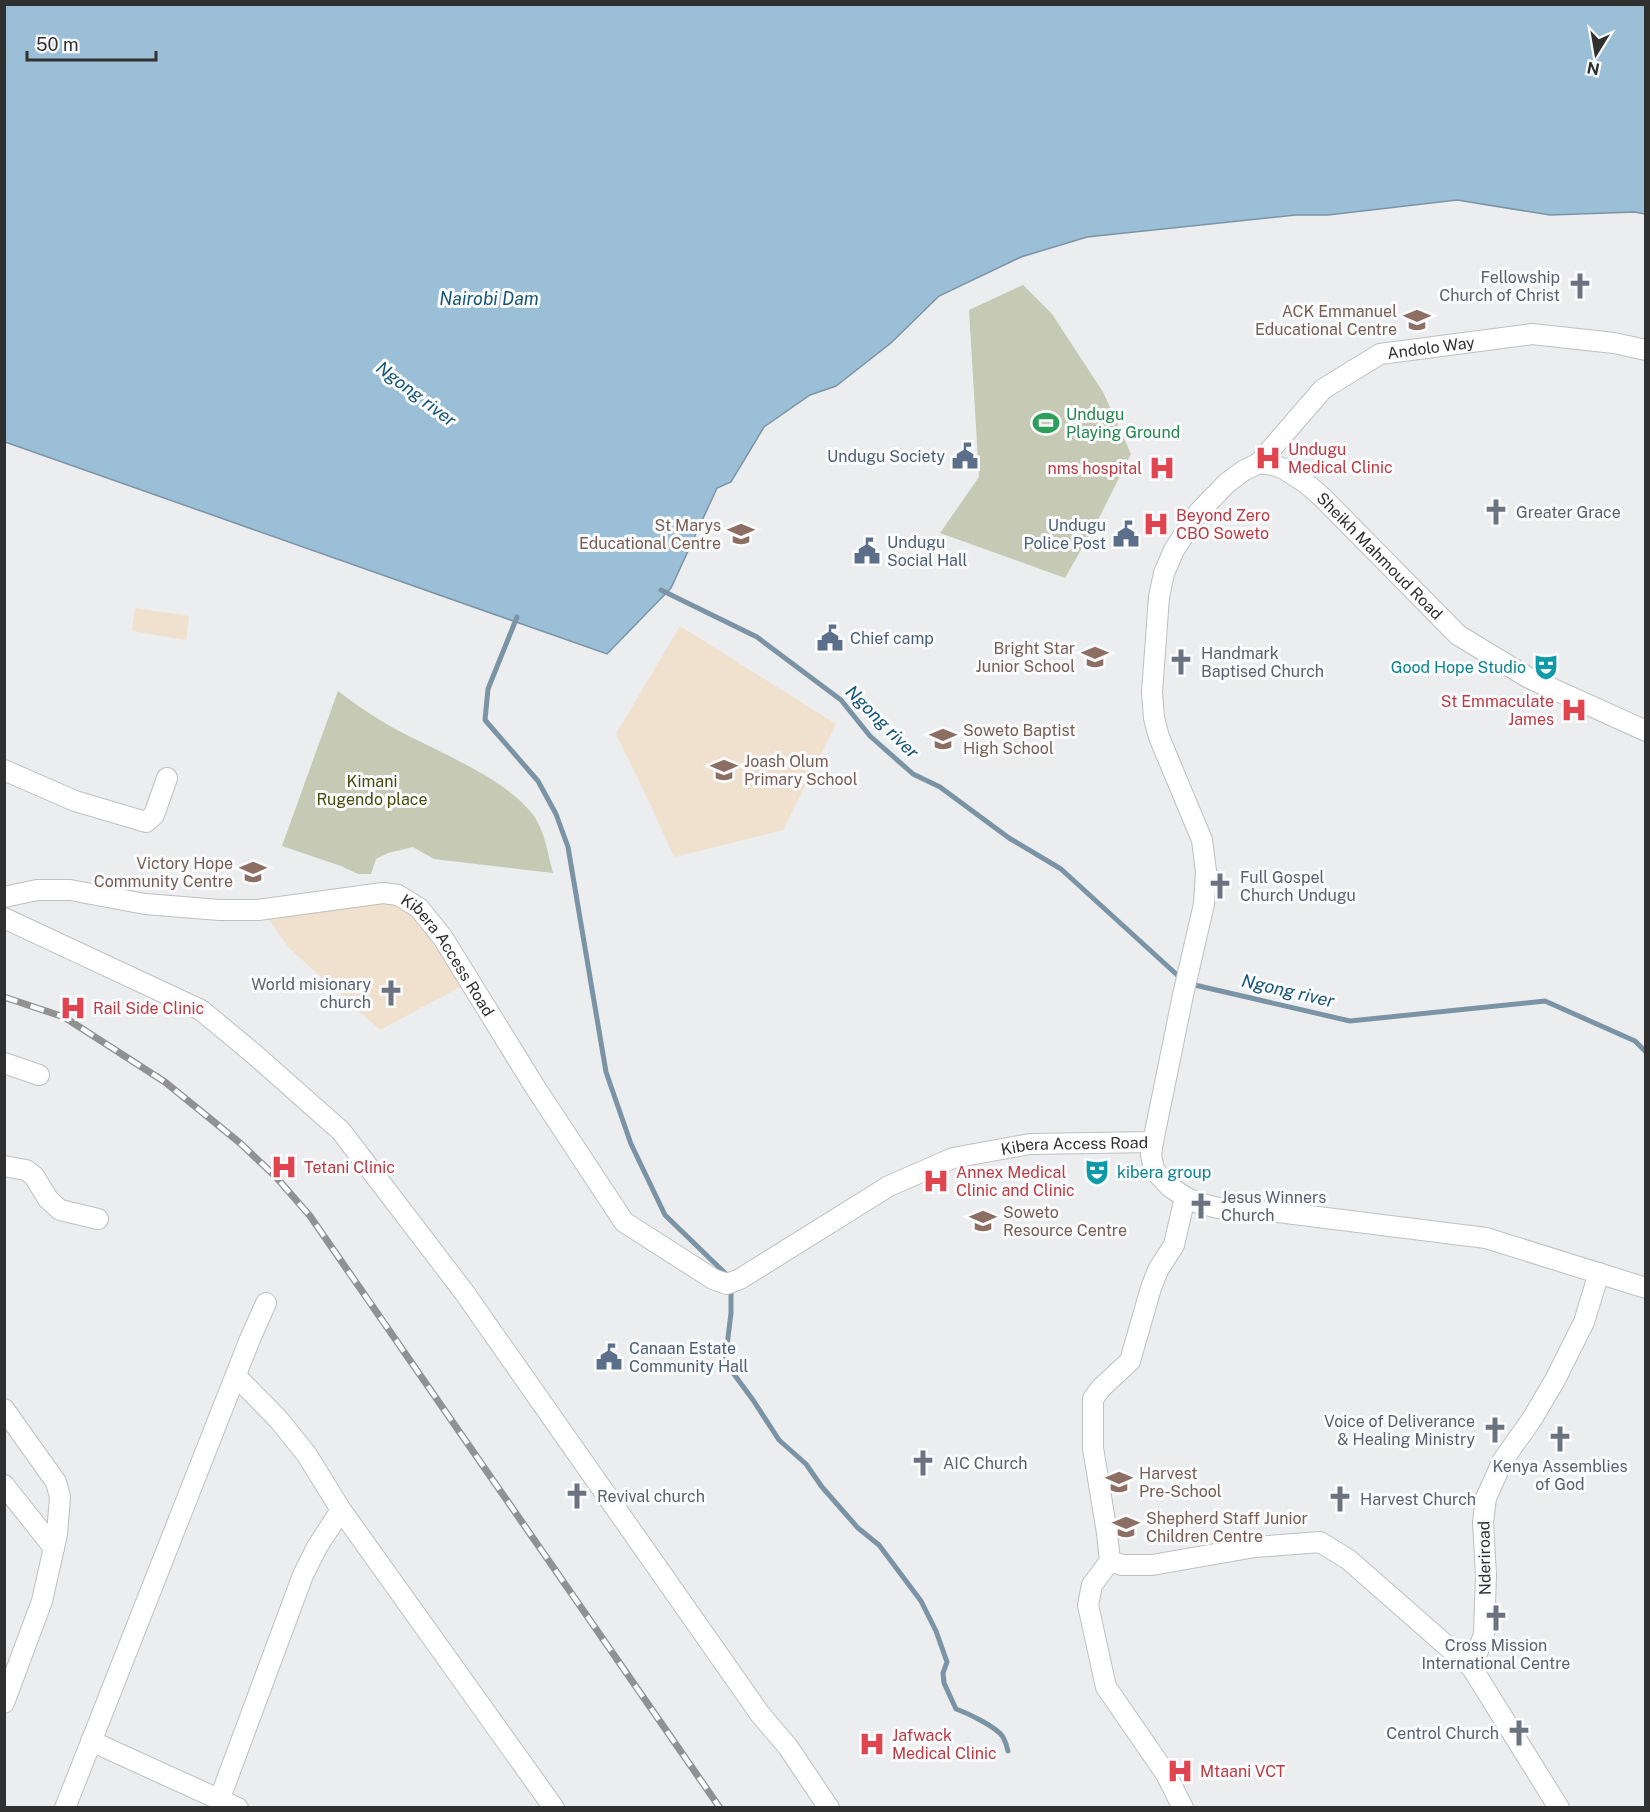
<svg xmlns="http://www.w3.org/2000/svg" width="1650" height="1812" font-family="'Public Sans',sans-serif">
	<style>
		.education { fill: #f0e1ce }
		.green { fill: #c6c9b3 }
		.water { fill: #9bbfd7; stroke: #7b94a5; stroke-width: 1.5 }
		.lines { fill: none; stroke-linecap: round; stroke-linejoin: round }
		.stream { stroke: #7b94a5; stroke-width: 5 }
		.minor-casing { stroke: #bebfc0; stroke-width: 22 }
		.minor { stroke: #fff; stroke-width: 20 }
		.rail-casing { stroke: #919192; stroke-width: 7 }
		.rail { stroke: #fafbfc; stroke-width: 4.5; stroke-dasharray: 14; stroke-linecap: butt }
		.labels { text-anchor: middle; stroke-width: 6; stroke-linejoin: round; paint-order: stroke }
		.worship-label { font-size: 16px; fill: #5b616d; stroke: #fafbfc; text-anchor: start }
		.education-label { font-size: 16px; fill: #785e54; stroke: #fafbfc; text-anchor: start }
		.street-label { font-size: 16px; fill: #303030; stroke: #fafbfc }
		.leisure-label { font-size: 16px; fill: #27864d; stroke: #fafbfc; text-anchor: start }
		.health-label { font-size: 16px; fill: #be3a42; stroke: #fafbfc; text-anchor: start }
		.service-label { font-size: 16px; fill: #4e5e75; stroke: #fafbfc; text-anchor: start }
		.culture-label { font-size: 16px; fill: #0d838f; stroke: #fafbfc; text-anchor: end }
		.park-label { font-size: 16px; fill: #494c0e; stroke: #fafbfc }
		.water-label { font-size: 18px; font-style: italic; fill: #165575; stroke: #fafbfc }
	</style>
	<rect width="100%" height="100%" fill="#ecedef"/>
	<!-- education -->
	<path class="education" d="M135 608 189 616 186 640 132 631Z
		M680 626 836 724 783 830 674 857 651 806 616 734Z
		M387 901 404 907 431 939 464 985 380 1030 289 948 264 913Z"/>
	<!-- green -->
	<path class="green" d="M1023 285 1052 314 1103 392 1131 454 1099 518 1065 578 940 533 979 477 969 310Z
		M338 691C359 707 380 721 403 733 443 754 508 780 534 816 545 832 548 855 553 873L434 859 413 847 388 853 376 859 371 874H358L341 866 282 846Z"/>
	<!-- water -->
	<path class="water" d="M5 4 1645 5V214L1635 212 1550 215 1457 200 1328 215H1296L1087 237 1021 257 939 296 891 343 836 386 810 395 764 427 731 482 717 488 671 588 607 654 5 442Z"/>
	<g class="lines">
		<!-- stream -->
		<path class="stream" d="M661 590 757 637 841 700 870 736 913 774 940 787 1009 838 1061 869 1186 983 1350 1021 1545 1001 1635 1041 1646 1052
			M517 617 488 689 485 720 538 781 556 814 568 847 606 1072 631 1144 665 1215 729 1277
			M731 1286V1313L725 1362 753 1400 779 1440 806 1464 822 1487 858 1528 879 1545 921 1601 936 1631 947 1662 943 1673 944 1683 956 1709C967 1713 997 1727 1003 1737 1005 1741 1007 1746 1008 1751"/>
		<!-- minor casing -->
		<g class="minor-casing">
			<g id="minor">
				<path id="s1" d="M1259 463 1323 389 1380 354 1532 334 1614 343 1646 350"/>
				<path d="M4 770 75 801 146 822 154 815 167 778"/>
				<path id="s2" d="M4 897 37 890H70L145 904 220 910H258L383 893 398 895 419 908 443 938 535 1087 624 1222 713 1279 727 1284 740 1279 889 1186 953 1158 1030 1144 1153 1142 1183 995 1204 904 1206 871 1202 840 1159 737 1154 718 1152 692 1159 597 1164 573 1174 550 1198 513 1227 483 1243 471 1259 463 1273 465 1284 469 1306 483 1323 498 1458 635 1529 678 1646 731"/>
				<path d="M4 918 201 1010 254 1054 341 1131 464 1292 760 1714 788 1747 829 1808"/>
				<path d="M4 1063 39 1075"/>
				<path d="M1153 1142 1151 1155 1154 1170 1170 1187 1185 1197 1198 1203 1227 1210 1278 1212 1486 1238 1646 1288"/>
				<path d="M4 1166 26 1170 34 1176 48 1199 60 1210 98 1219"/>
				<path d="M236 1376 279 1420 307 1455 341 1510 554 1808"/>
				<path d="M4 1409 56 1482 60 1497 57 1534 42 1601 4 1703"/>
				<path d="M4 1485 54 1548"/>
				<path d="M1110 1561 1122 1565H1152L1255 1547 1320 1542 1349 1560 1472 1668"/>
				<path d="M91 1741 238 1808"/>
				<path d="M220 1798 303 1575 317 1547 341 1510"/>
				<path d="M65 1808 250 1339 266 1303"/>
				<path d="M1183 1808 1166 1774 1106 1687 1088 1605 1092 1585 1110 1561 1107 1533 1093 1448V1399L1101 1388 1130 1361 1151 1288 1158 1270 1174 1245 1185 1197"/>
				<path d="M1559 1808 1472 1668 1484 1634 1486 1575 1483 1522 1486 1498 1503 1460 1532 1419 1555 1380 1584 1322 1599 1273"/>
			</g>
		</g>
		<!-- minor -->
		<use href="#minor" class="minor"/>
		<!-- rail casing -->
		<g class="rail-casing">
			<path id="rail" d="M4 997 64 1017 165 1082 240 1143 276 1177 310 1216 720 1808"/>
		</g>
		<!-- rail -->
		<use href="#rail" class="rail"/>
	</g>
	<!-- icons -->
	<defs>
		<g id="church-bare" transform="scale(2.07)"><path d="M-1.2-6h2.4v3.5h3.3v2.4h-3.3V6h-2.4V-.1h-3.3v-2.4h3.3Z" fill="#6b7280" stroke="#fafbfc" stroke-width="2.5" paint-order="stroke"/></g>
		<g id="school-bare" transform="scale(2.07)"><path d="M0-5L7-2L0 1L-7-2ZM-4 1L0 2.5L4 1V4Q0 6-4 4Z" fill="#8d6e63" stroke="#fafbfc" stroke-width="2.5" paint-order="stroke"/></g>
		<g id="stadium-bare" transform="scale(2.07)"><path d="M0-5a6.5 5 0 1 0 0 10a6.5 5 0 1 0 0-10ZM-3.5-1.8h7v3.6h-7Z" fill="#2e9e5b" stroke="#fafbfc" stroke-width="2.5" paint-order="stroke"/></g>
		<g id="civic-bare" transform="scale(2.07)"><path d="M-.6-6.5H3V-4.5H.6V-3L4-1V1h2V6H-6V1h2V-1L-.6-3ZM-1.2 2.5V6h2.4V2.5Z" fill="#5c6f8a" stroke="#fafbfc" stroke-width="2.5" paint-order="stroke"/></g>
		<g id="hospital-bare" transform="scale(2.07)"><path d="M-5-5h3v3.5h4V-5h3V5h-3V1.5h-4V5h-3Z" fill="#e0444e" stroke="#fafbfc" stroke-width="2.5" paint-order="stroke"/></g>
		<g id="theatre-bare" transform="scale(2.07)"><path d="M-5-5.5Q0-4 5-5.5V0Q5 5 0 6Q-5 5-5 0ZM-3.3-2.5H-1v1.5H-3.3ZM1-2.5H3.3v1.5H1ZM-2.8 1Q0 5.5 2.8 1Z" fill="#0f9aa8" stroke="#fafbfc" stroke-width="2.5" paint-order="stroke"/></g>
	</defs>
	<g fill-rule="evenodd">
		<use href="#church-bare" x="1580" y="286"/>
		<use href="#school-bare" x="1417" y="320"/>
		<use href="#stadium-bare" x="1046" y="423"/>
		<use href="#civic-bare" x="965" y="456"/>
		<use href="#hospital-bare" x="1268" y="458"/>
		<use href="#hospital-bare" x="1162" y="468"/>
		<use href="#church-bare" x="1496" y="512"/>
		<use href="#hospital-bare" x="1156" y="524"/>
		<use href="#school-bare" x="741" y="534"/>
		<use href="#civic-bare" x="1126" y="534"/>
		<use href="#civic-bare" x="867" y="551"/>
		<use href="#civic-bare" x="830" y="638"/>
		<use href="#school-bare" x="1095" y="657"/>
		<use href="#church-bare" x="1181" y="662"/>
		<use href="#theatre-bare" x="1546" y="667"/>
		<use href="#hospital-bare" x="1574" y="710"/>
		<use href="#school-bare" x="943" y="739"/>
		<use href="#school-bare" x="724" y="770"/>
		<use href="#school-bare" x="253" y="872"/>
		<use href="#church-bare" x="1220" y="886"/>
		<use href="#church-bare" x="391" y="993"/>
		<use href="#hospital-bare" x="73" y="1008"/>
		<use href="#hospital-bare" x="284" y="1167"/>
		<use href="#theatre-bare" x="1097" y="1172"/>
		<use href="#hospital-bare" x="936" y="1181"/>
		<use href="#church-bare" x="1201" y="1206"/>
		<use href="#school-bare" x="983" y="1221"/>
		<use href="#civic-bare" x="609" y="1357"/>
		<use href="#church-bare" x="1495" y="1430"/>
		<use href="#church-bare" x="1560" y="1439"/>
		<use href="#church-bare" x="923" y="1463"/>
		<use href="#school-bare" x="1119" y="1482"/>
		<use href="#church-bare" x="577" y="1496"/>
		<use href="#church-bare" x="1340" y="1499"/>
		<use href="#school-bare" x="1126" y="1527"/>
		<use href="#church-bare" x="1496" y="1618"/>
		<use href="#church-bare" x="1519" y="1733"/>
		<use href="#hospital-bare" x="872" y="1744"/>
		<use href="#hospital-bare" x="1180" y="1771"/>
	</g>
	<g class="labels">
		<!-- worship labels -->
		<g class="worship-label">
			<text x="1560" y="283" text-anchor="end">Fellowship<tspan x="1560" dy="18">Church of Christ</tspan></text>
			<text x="1516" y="518">Greater Grace</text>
			<text x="1201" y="659">Handmark<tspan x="1201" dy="18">Baptised Church</tspan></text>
			<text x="1240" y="883">Full Gospel<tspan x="1240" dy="18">Church Undugu</tspan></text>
			<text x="371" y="990" text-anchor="end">World misionary<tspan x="371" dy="18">church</tspan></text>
			<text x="1221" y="1203">Jesus Winners<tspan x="1221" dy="18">Church</tspan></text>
			<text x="1475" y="1427" text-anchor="end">Voice of Deliverance<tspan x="1475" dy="18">&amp; Healing Ministry</tspan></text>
			<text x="943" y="1469">AIC Church</text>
			<text x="1560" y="1472" text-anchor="middle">Kenya Assemblies<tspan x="1560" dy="18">of God</tspan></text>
			<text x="597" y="1502">Revival church</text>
			<text x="1360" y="1505">Harvest Church</text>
			<text x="1496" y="1651" text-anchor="middle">Cross Mission<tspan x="1496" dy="18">International Centre</tspan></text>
			<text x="1499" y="1739" text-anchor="end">Centrol Church</text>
		</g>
		<!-- education labels -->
		<g class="education-label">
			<text x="1397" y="317" text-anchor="end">ACK Emmanuel<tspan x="1397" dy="18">Educational Centre</tspan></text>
			<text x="721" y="531" text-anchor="end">St Marys<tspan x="721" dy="18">Educational Centre</tspan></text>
			<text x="1075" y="654" text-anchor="end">Bright Star<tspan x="1075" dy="18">Junior School</tspan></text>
			<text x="963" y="736">Soweto Baptist<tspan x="963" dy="18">High School</tspan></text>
			<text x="744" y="767">Joash Olum<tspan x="744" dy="18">Primary School</tspan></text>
			<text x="233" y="869" text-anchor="end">Victory Hope<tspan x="233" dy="18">Community Centre</tspan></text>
			<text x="1003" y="1218">Soweto<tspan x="1003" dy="18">Resource Centre</tspan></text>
			<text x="1139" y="1479">Harvest<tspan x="1139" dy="18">Pre-School</tspan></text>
			<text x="1146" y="1524">Shepherd Staff Junior<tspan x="1146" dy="18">Children Centre</tspan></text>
		</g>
		<!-- street labels -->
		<g class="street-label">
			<text dy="6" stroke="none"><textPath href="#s1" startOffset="216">Andolo Way</textPath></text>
			<text dy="6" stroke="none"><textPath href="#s2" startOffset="2268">Sheikh Mahmoud Road</textPath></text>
			<text dy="6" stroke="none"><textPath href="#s2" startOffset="477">Kibera Access Road</textPath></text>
			<text dy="6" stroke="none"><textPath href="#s2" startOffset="1300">Kibera Access Road</textPath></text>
			<text transform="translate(1484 1558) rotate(-91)" y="6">Nderiroad</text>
		</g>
		<!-- leisure labels -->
		<g class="leisure-label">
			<text x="1066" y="420">Undugu<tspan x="1066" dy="18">Playing Ground</tspan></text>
		</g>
		<!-- health labels -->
		<g class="health-label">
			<text x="1288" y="455">Undugu<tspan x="1288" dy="18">Medical Clinic</tspan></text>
			<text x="1142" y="474" text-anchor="end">nms hospital</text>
			<text x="1176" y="521">Beyond Zero<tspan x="1176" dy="18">CBO Soweto</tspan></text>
			<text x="1554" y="707" text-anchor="end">St Emmaculate<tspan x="1554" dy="18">James</tspan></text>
			<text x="93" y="1014">Rail Side Clinic</text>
			<text x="304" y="1173">Tetani Clinic</text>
			<text x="956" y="1178">Annex Medical<tspan x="956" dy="18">Clinic and Clinic</tspan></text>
			<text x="892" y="1741">Jafwack<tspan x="892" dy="18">Medical Clinic</tspan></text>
			<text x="1200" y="1777">Mtaani VCT</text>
		</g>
		<!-- service labels -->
		<g class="service-label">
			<text x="945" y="462" text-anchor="end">Undugu Society</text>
			<text x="1106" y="531" text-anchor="end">Undugu<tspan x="1106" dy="18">Police Post</tspan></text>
			<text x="887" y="548">Undugu<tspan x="887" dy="18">Social Hall</tspan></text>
			<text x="850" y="644">Chief camp</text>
			<text x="629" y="1354">Canaan Estate<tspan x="629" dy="18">Community Hall</tspan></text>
		</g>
		<!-- culture labels -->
		<g class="culture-label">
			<text x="1526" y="673">Good Hope Studio</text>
			<text x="1117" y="1178" text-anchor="start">kibera group</text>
		</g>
		<!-- park labels -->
		<g class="park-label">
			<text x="372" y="787">Kimani<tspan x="372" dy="18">Rugendo place</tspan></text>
		</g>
		<!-- water labels -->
		<g class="water-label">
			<text x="489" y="305">Nairobi Dam</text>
			<text transform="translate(416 394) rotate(37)" y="6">Ngong river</text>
			<text transform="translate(882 722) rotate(45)" y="6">Ngong river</text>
			<text transform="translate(1288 991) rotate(13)" y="6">Ngong river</text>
		</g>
	</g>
	<!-- border -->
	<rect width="1650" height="1812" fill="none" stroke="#303030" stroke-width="12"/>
	<!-- north arrow -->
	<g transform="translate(1596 54) rotate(191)" stroke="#fafbfc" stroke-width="4.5" paint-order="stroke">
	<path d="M0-4.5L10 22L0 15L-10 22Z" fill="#303030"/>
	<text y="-9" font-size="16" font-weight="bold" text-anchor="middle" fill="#303030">N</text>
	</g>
	<!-- scale -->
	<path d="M27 51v9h129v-9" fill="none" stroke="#303030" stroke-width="3"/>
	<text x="36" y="51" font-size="18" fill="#303030" stroke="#fafbfc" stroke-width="4.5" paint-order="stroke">50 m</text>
</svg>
